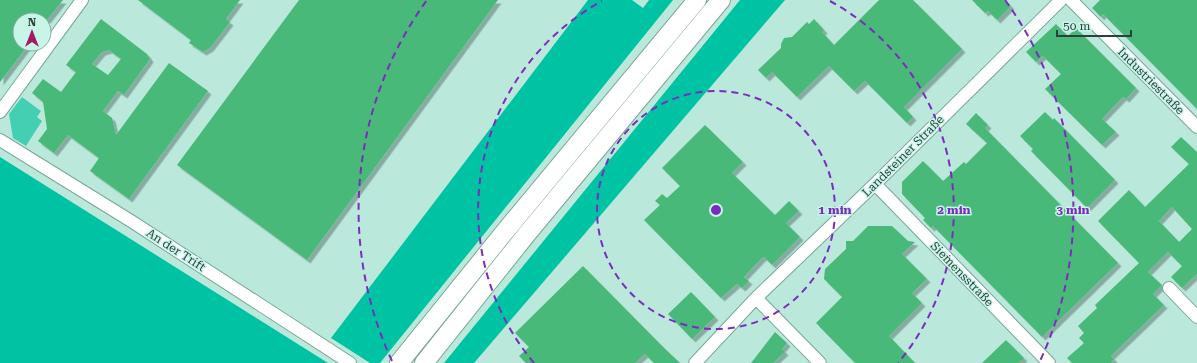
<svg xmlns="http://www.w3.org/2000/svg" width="1197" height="363" font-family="'Roboto Serif',serif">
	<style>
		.green { fill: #43d0b2 }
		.forest { fill: #00c3a4 }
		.building { fill: #4ab97a; fill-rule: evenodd; filter: url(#shadow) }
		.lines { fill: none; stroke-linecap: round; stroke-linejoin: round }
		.minor-casing { stroke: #79a699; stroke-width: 14 }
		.highway-casing { stroke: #79a699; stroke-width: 20 }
		.minor { stroke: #fff; stroke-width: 12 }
		.highway { stroke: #fff; stroke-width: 18 }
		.ring { fill: none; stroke: #7b2cbf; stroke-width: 2; stroke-dasharray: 7 5 }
		.labels { text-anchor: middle; stroke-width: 3; stroke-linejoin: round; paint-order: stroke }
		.street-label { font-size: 12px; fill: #2d403b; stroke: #c7f6e8 }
		.centre { fill: #7b2cbf; stroke: #c7f6e8; stroke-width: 2 }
		.ring-label { font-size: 12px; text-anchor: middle; font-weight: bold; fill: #7b2cbf; stroke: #c7f6e8; stroke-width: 3; stroke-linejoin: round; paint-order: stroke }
	</style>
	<defs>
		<filter id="shadow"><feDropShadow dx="3.5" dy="3.5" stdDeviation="0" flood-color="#0004"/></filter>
	</defs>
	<rect width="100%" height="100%" fill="#bae9db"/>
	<!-- green -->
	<path class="green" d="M22 97 41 111 37 117 42 121 26 146 13 138 9 114Z"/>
	<!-- forest -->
	<path class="forest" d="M588 0H632L643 8 649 0H673L380 363H370L331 338Z
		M740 0H785L474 363H444Z
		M0 157 328 363H0Z"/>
	<!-- building -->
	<path class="building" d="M0 0H63L47 20H20V44H29L0 82Z
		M138 0H240L226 19 230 22 210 48 203 52 189 43 191 40Z
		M299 0H498L307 260 177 165Z
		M879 0H913L962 49 904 107 913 117 907 123 865 81 854 91 829 66 797 97 772 72 766 78 758 70 781 48V44L784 38 792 37 807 22 809 24 814 19 824 30 822 32 834 45Z
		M972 0H1005L1011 6 997 20 988 11 985 13Z
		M1100 0H1197V109L1103 14 1101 17 1092 8Z
		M101 19 147 54 150 59 124 95 118 91 103 111 112 118 116 135 169 63 208 91 129 199 90 171 99 158 68 135 54 153 38 141 47 129 43 102 32 93 43 79 61 92 76 72 66 65ZM109 50 121 59 108 75 92 64 102 52Z
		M1056 24 1068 36 1076 28 1136 88 1126 99 1123 97 1102 119 1116 132 1102 145 1045 89 1061 74 1043 56 1036 62 1026 52Z
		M1045 112 1053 120 1054 118 1115 180 1087 208 1031 151 1033 149 1020 136Z
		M976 113 988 125 985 128 1118 263 1042 337 933 226 931 228 923 220 925 218 902 194V182L923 161 943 181 964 162 966 164 987 143 966 124Z
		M705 125 743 162 732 173 775 215 789 201 799 211 786 223 800 237 772 265 764 257 762 258 744 277 749 281 742 288 737 284 721 298 644 220 660 205 655 201 662 194 667 198 680 186 662 168Z
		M1181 137 1197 152V274L1182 288 1171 277 1182 266 1168 252 1148 272 1162 285 1153 294 1164 305 1111 356 1114 359 1111 363H1072L1067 358 1084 343 1079 338 1084 333 1078 326 1097 308 1095 305 1139 263 1098 221 1129 190 1145 207 1189 164 1171 147ZM1172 207 1192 229 1179 242 1159 221Z
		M868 226H892L908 241 915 242 902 254 927 279 912 293 922 303 889 336 915 363H855L816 323 842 297 824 279 825 269 846 249V241H853Z
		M583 266 663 347 680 363H654L645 354 635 363H526L519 356 529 347 515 333Z
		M691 292 715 317 692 339 668 314Z
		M775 332 787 343 782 349 785 352 773 363H751Z
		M1006 340 1024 358 1019 363H982Z"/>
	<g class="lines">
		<!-- minor casing -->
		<g class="minor-casing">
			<path id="minor" d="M1071 0 1197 127
				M0 112 82 0
				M0 140 131 221 350 363
				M875 184 1049 363
				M1169 288 1197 317
				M756 298 820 363
				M695 363 756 298 875 184 1061 0"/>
		</g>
		<!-- highway casing -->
		<g class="highway-casing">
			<path id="highway" d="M399 363 507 229 697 0
				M424 363 526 235 721 0"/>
		</g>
		<!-- minor -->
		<use href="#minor" class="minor"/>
		<!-- highway -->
		<use href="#highway" class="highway"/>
	</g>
	<!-- distance rings -->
	<g class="ring">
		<circle cx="716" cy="210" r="119"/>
		<path d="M534 363A238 238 0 0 1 602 1M830 1A238 238 0 0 1 898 363"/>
		<path d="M392 361A357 357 0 0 1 427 0M1005 0A357 357 0 0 1 1040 361"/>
	</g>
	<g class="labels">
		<!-- street labels -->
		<g class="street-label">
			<text transform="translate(1151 81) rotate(45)" y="4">Industriestraße</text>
			<text transform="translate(903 156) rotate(-45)" y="4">Landsteiner Straße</text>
			<text transform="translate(176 250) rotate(33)" y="4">An der Trift</text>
			<text transform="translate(962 274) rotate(46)" y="4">Siemensstraße</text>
		</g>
	</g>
	<circle cx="716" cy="210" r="6" class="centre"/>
	<g class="ring-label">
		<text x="835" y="214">1 min</text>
		<text x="954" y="214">2 min</text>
		<text x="1073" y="214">3 min</text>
	</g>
	<!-- north arrow -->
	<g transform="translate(32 32)"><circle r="19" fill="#c7f6e8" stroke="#89ada3"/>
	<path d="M0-3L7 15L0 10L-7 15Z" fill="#a51b62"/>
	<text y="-6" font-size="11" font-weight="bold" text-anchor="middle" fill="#2d403b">N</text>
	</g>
	<!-- scale -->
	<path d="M1057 30v6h74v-6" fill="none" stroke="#2d403b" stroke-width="2"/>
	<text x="1063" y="30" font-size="12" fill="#2d403b" stroke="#c7f6e8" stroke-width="3" paint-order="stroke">50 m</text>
</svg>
